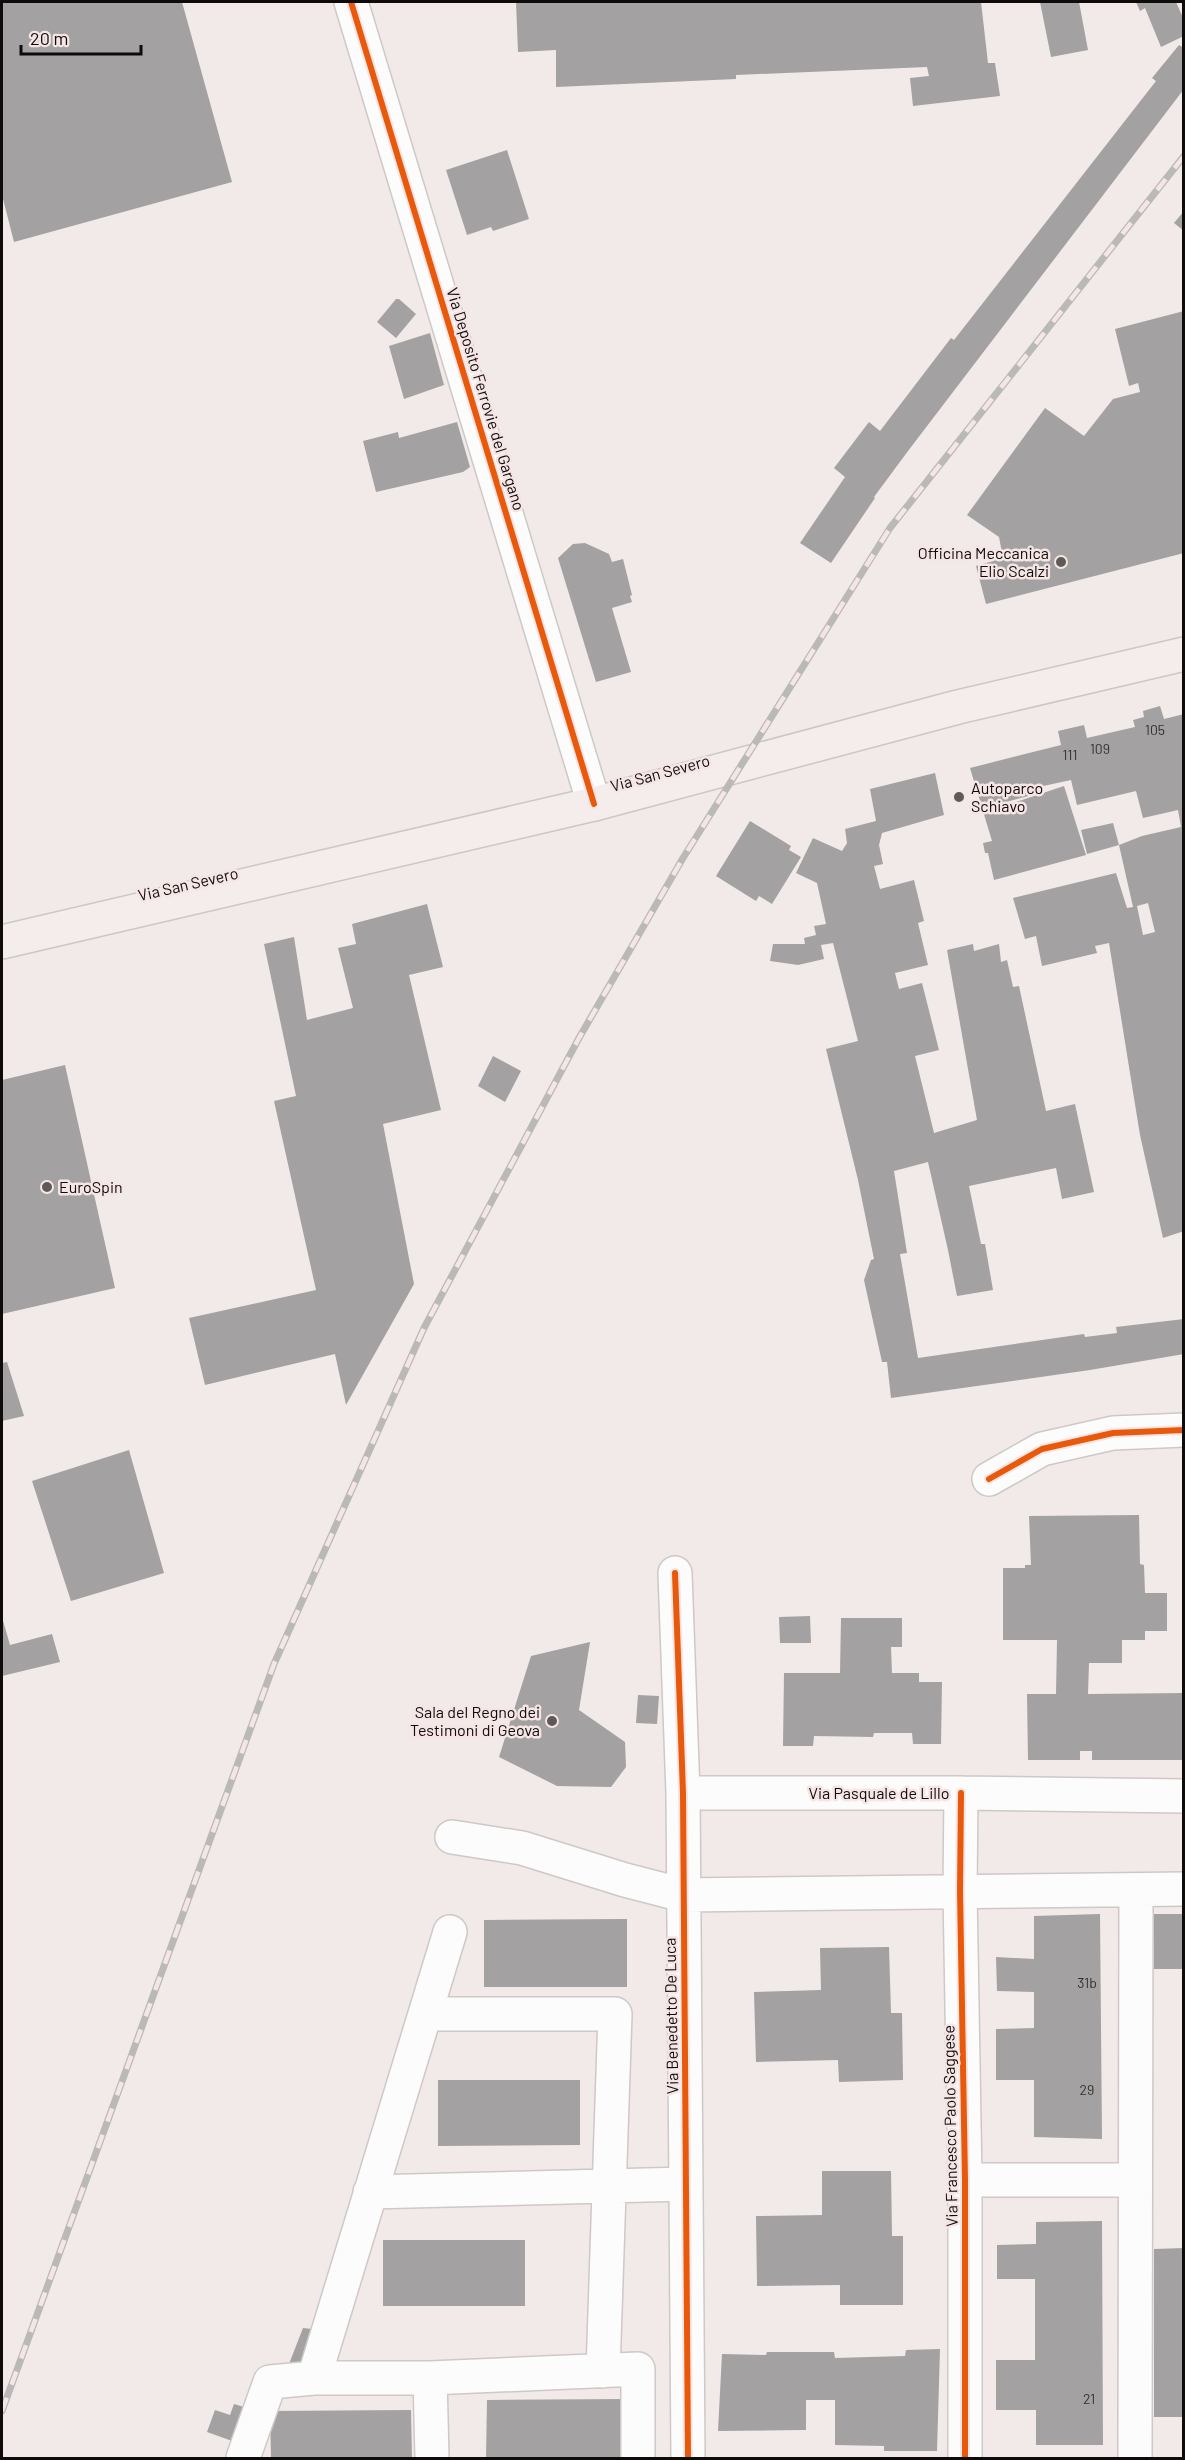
<svg xmlns="http://www.w3.org/2000/svg" width="1185" height="2460" font-family="Barlow,sans-serif">
	<style>
		.building { fill: #a3a1a1; fill-rule: evenodd }
		.lines { fill: none; stroke-linecap: round; stroke-linejoin: round }
		.minor-casing { stroke: #cec8c7; stroke-width: 36 }
		.major-casing { stroke: #cac7c6; stroke-width: 36 }
		.minor { stroke: #fdfcfc; stroke-width: 33 }
		.major { stroke: #f5edec; stroke-width: 33 }
		.rail-casing { stroke: #bab9b8; stroke-width: 7 }
		.rail { stroke: #f5e6e5; stroke-width: 4.5; stroke-dasharray: 14; stroke-linecap: butt }
		.cycleway-casing { stroke: #f5e6e5; stroke-width: 10 }
		.cycleway { stroke: #e8590c; stroke-width: 6 }
		.poi-dot { fill: #5f5958; stroke: #f5e6e5; stroke-width: 2 }
		.labels { text-anchor: middle; stroke-width: 5; stroke-linejoin: round; paint-order: stroke }
		.number-label { font-size: 14px; fill: #353030 }
		.street-label { font-size: 16px; fill: #100b0b; stroke: #f5e6e5 }
		.poi-label { font-size: 16px; fill: #100b0b; stroke: #f5e6e5; text-anchor: end }
	</style>
	<rect width="100%" height="100%" fill="#f2eae8"/>
	<!-- building -->
	<path class="building" d="M2 2H182L232 182 14 242 2 195Z
		M516 2H981L988 63H995L1000 96 913 106 910 78 929 76 927 67 736 75V79L556 87V50L518 52Z
		M1040 2H1079L1088 50 1051 57Z
		M1136 2H1176L1184 20V36L1161 47 1145 8 1140 11Z
		M1179 45 1184 48V89L908 451 874 497 875 498 831 563 800 543 845 477 834 468 869 422 880 431 951 338 954 340 1156 81 1152 78Z
		M507 150 529 219 493 231 491 227 467 235 446 170Z
		M1184 211V231L1174 223Z
		M396 299H399L416 314 396 338 377 322Z
		M1184 311V553L986 604 976 566 1003 558 999 537 967 515 1045 408 1084 436 1113 399 1140 392 1138 383 1129 386 1115 329Z
		M430 333 444 385 404 399 389 346Z
		M457 422 470 467 463 472 376 492 363 441 398 432 399 438Z
		M585 543 609 554 612 562 623 559 632 595 630 596 632 602 612 608 631 672 596 682 558 558 573 544Z
		M1160 706 1164 719 1184 714V1231L1163 1238 1140 1135 1109 943 1095 946 1097 953 1042 966 1036 936 1025 939 1013 898 1116 873 1127 908 1133 907 1119 845 1087 854 1081 830 1113 823 1119 845 1142 836 1181 827 1178 810 1143 818 1136 791 1077 805 1071 780 1034 788 1036 794 1006 802 1007 805 1064 786 1086 855 994 880 988 853H985L983 843 992 841 970 768 1061 745 1058 731 1084 725 1087 738 1135 727 1133 720 1144 717 1143 711ZM1148 903 1155 932 1143 935 1137 906Z
		M935 773 944 815 882 833 879 845 883 864 874 866 880 889 914 880 924 921 918 923 928 965 895 973 899 989 922 983 939 1050 915 1056 934 1133 977 1120 947 950 973 944 974 951 999 944 1001 962 1007 960 1013 987 1019 986 1046 1111 1075 1104 1094 1192 1062 1199 1056 1168 969 1186 981 1244H985L993 1290 957 1296 948 1250 928 1162 894 1171 907 1253 900 1254 918 1358 1084 1334 1085 1337 1117 1333 1116 1327 1184 1319V1354L1090 1370 891 1398 887 1362H882L864 1280 871 1260 874 1259 858 1180 826 1049 858 1041 833 943 821 945 824 959 798 965 770 961 773 944H805L804 938 816 935 814 926 826 924 817 883 796 873 813 838 842 851 847 843 845 829 876 821 870 789Z
		M750 821 791 846 789 850 801 857 772 904 759 896 756 901 716 876Z
		M427 904 443 967 409 975 441 1110 383 1124 414 1284 346 1405 335 1354 205 1385 189 1318 316 1290 274 1101 296 1096 264 944 294 937 307 1020 353 1008 338 948 356 944 352 924Z
		M493 1056 521 1071 505 1102 478 1086Z
		M65 1065 115 1288 2 1314V1080Z
		M7 1362 24 1416 2 1421V1363Z
		M129 1450 164 1573 71 1601 32 1481Z
		M1139 1515 1140 1564 1144 1565 1145 1593H1167V1631H1145V1640H1122V1663H1089L1088 1694 1184 1693V1760H1092V1751H1080V1760H1028L1027 1694H1056L1057 1640H1003V1568H1025V1565H1031L1029 1516Z
		M810 1616 811 1643H780L779 1617Z
		M2 1617 10 1645 52 1634 60 1662 2 1676Z
		M841 1618H902V1647H891L892 1673H919V1682H942L941 1744H913L912 1733H874L873 1737 814 1736 813 1746H783L784 1673H840Z
		M590 1642 579 1710 625 1742 626 1767 611 1787 557 1786 499 1757 531 1656Z
		M638 1695 659 1696 657 1724 636 1723Z
		M1100 1914 1102 2139 1034 2137V2080H996V2029L1034 2028V1992L997 1991 996 1957 1034 1959V1916Z
		M1154 1914H1184V1969H1154Z
		M627 1919V1987H484V1920Z
		M889 1947 891 2013H902L903 2080 839 2082 838 2060 756 2062 754 1992 821 1990 820 1948Z
		M438 2080H580V2145L438 2146Z
		M822 2171H891L892 2236H903V2305H840V2285L757 2286 756 2216 822 2215Z
		M1102 2221 1103 2445H1036V2410H996V2360H1035V2279H997V2245L1036 2244V2222Z
		M383 2240H525V2306H383Z
		M1184 2248V2417H1154V2249Z
		M303 2328 312 2329 299 2368 289 2364Z
		M940 2349 937 2451H884V2446L835 2445V2400H806V2430L718 2431 722 2354 766 2355 767 2352H834L835 2358 905 2356 906 2350Z
		M629 2399V2458H486L487 2400Z
		M234 2404 247 2408 235 2442 207 2432 215 2410 230 2415Z
		M411 2410 412 2458H271L270 2411Z"/>
	<g class="lines">
		<!-- minor casing -->
		<g class="minor-casing">
			<path id="minor" d="M351 2 594 804
				M989 1479 1042 1449 1113 1433 1184 1430
				M675 1573 683 1793 688 2458
				M683 1793H961L1184 1796
				M961 1793 960 1891 965 2180V2458
				M452 1837 522 1848 625 1880 683 1895 1184 1889
				M426 2014H615L603 2371
				M965 2180H1135
				M370 2192 686 2184
				M314 2378 450 1932
				M430 2378 432 2458
				M243 2458 270 2382 314 2378H430L638 2369V2458
				M1135 2458 1136 1890"/>
		</g>
		<!-- major casing -->
		<g class="major-casing">
			<path id="major" d="M2 942 594 804 958 707 1184 654"/>
		</g>
		<!-- minor -->
		<use href="#minor" class="minor"/>
		<!-- major -->
		<use href="#major" class="major"/>
		<!-- rail casing -->
		<g class="rail-casing">
			<path id="rail" d="M2 2411 274 1664 424 1328 579 1038 683 858 890 528 1184 156"/>
		</g>
		<!-- rail -->
		<use href="#rail" class="rail"/>
		<!-- cycleway casing -->
		<g class="cycleway-casing">
			<path id="cycleway" d="M351 2 594 804
				M989 1479 1042 1449 1113 1433 1184 1430
				M675 1573 683 1793 688 2458
				M961 1793 960 1891 965 2180V2458"/>
		</g>
		<!-- cycleway -->
		<use href="#cycleway" class="cycleway"/>
	</g>
	<!-- markers -->
	<g class="poi-dot">
		<circle cx="1061" cy="562" r="6"/>
		<circle cx="959" cy="797" r="6"/>
		<circle cx="47" cy="1187" r="6"/>
		<circle cx="552" cy="1721" r="6"/>
	</g>
	<g class="labels">
		<!-- number labels -->
		<g class="number-label">
			<text x="1155" y="735">105</text>
			<text x="1100" y="754">109</text>
			<text x="1070" y="760">111</text>
			<text x="1087" y="1988">31b</text>
			<text x="1087" y="2095">29</text>
			<text x="1089" y="2404">21</text>
		</g>
		<!-- street labels -->
		<g class="street-label">
			<text transform="translate(486 399) rotate(73)" y="6">Via Deposito Ferrovie del Gargano</text>
			<text transform="translate(660 773) rotate(-15)" y="6">Via San Severo</text>
			<text transform="translate(188 884) rotate(-13)" y="6">Via San Severo</text>
			<text x="879" y="1799">Via Pasquale de Lillo</text>
			<text transform="translate(671 2016) rotate(-91)" y="6">Via Benedetto De Luca</text>
			<text transform="translate(950 2126) rotate(-91)" y="6">Via Francesco Paolo Saggese</text>
		</g>
		<!-- poi labels -->
		<g class="poi-label">
			<text x="1049" y="559">Officina Meccanica<tspan x="1049" dy="18">Elio Scalzi</tspan></text>
			<text x="971" y="794" text-anchor="start">Autoparco<tspan x="971" dy="18">Schiavo</tspan></text>
			<text x="59" y="1193" text-anchor="start">EuroSpin</text>
			<text x="540" y="1718">Sala del Regno dei<tspan x="540" dy="18">Testimoni di Geova</tspan></text>
		</g>
	</g>
	<!-- border -->
	<rect width="1185" height="2460" fill="none" stroke="#100b0b" stroke-width="6"/>
	<!-- scale -->
	<path d="M21 45v9h120v-9" fill="none" stroke="#100b0b" stroke-width="3"/>
	<text x="30" y="45" font-size="18" fill="#100b0b" stroke="#f5e6e5" stroke-width="4.5" paint-order="stroke">20 m</text>
</svg>
